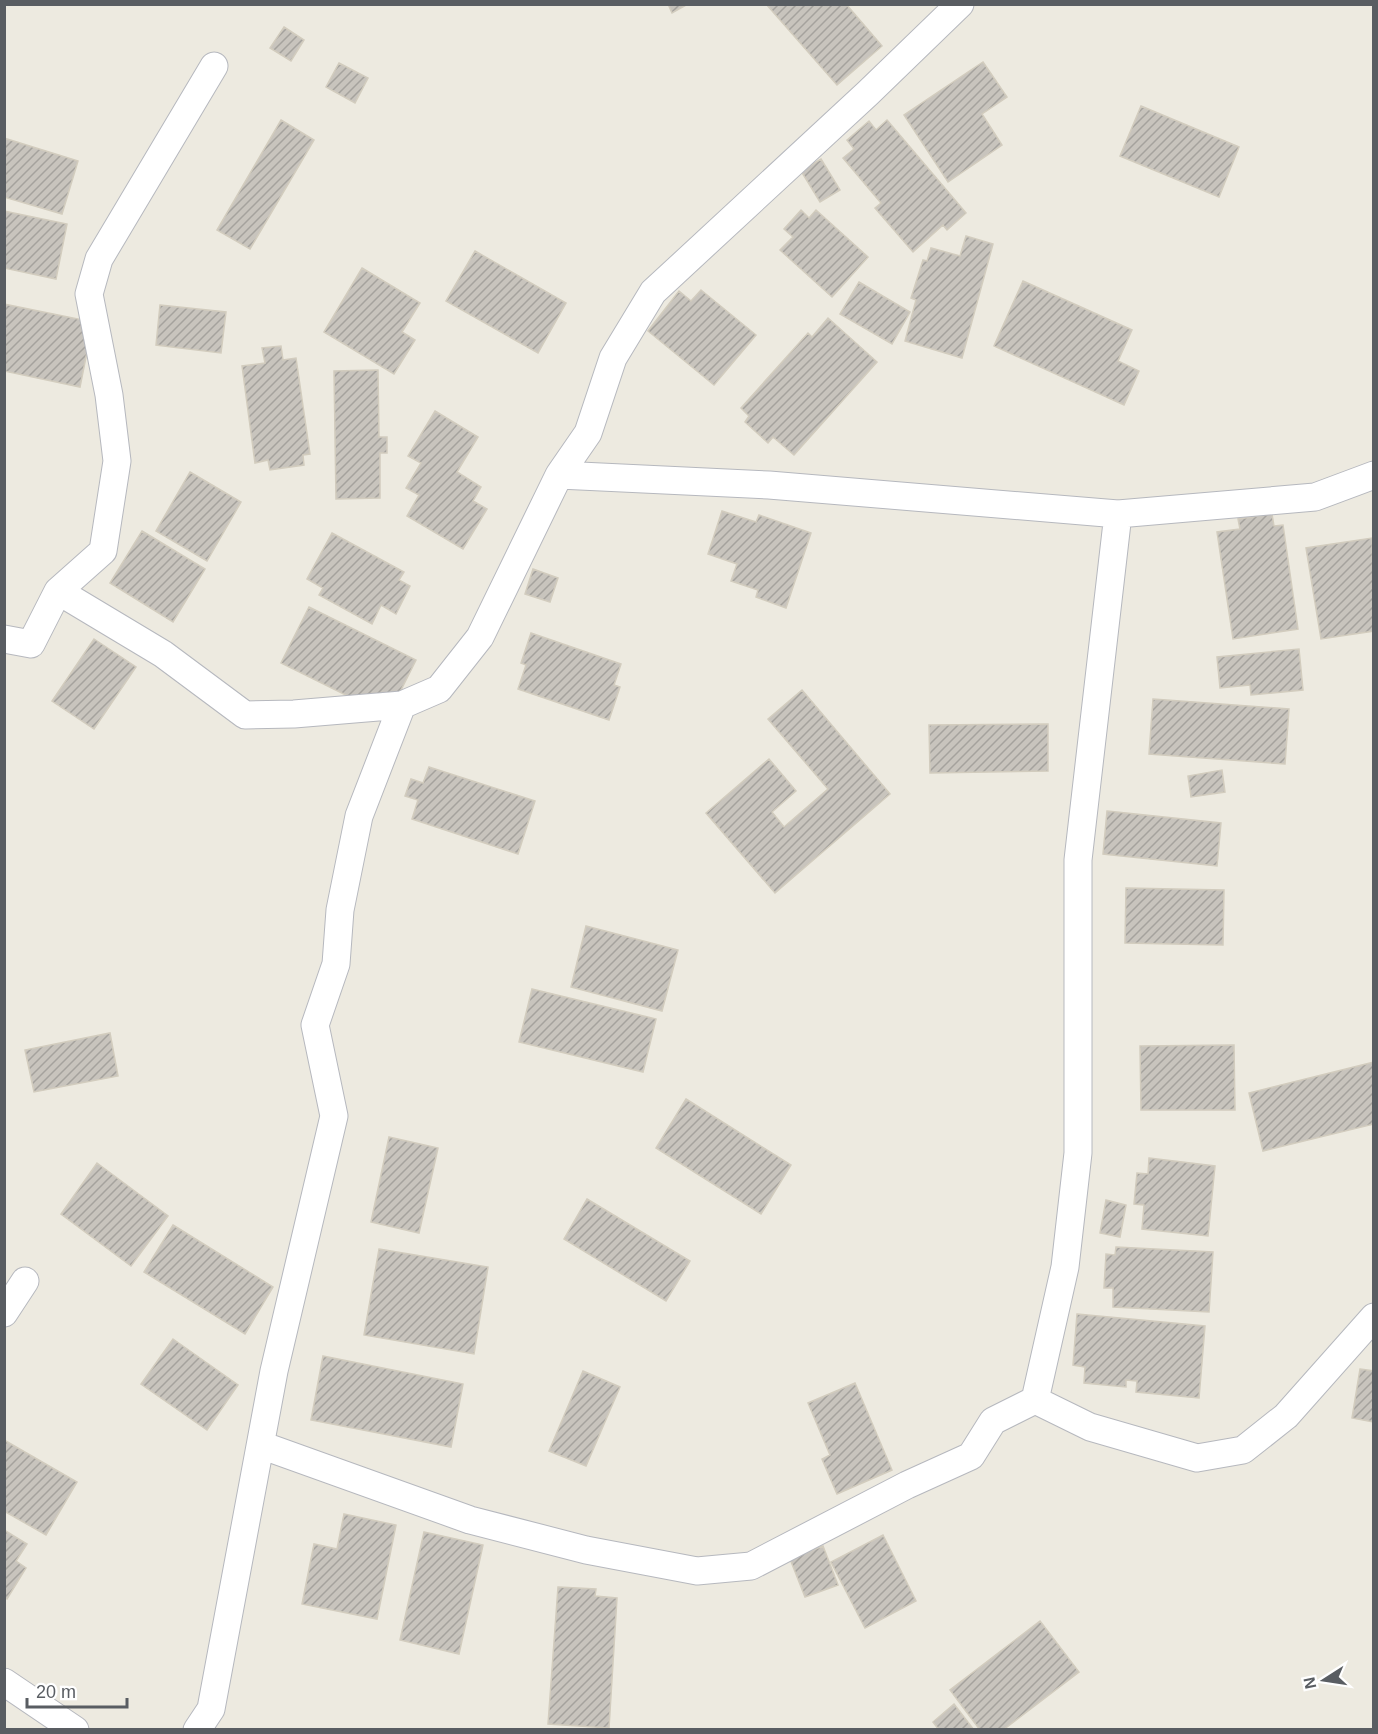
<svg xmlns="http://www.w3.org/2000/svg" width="1378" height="1734" font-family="Helvetica,sans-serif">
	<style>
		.building { fill: url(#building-hatch); stroke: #d2ccbe; stroke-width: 1.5 }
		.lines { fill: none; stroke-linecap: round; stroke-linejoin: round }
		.minor-casing { stroke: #b6b8be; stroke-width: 29 }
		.minor { stroke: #fff; stroke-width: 27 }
	</style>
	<defs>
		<pattern id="building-hatch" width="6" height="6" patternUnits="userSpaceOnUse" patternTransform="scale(1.5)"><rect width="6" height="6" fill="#c8c4bd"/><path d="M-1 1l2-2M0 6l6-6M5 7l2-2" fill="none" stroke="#a5a29d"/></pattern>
	</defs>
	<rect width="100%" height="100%" fill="#edeae0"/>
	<!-- building -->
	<path class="building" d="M668 4H688L672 13Z
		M766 4H846L882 46 837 85Z
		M284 27 304 40 291 61 270 48Z
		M983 62 1007 97 982 114 1002 145 948 182 904 115Z
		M339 63 368 78 355 103 326 87Z
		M1141 106 1239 147 1219 197 1120 156Z
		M281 120 314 140 250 249 217 230Z
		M887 120 966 213 947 230 943 225 913 252 875 208 881 203 843 158 854 149 847 140 869 121 876 130Z
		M4 138 78 161 62 214 4 197Z
		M821 159 840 190 820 202 801 171Z
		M801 210 809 218 816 210 868 257 832 297 780 250 793 237 784 229Z
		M4 211 67 224 56 279 4 268Z
		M966 236 993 244 962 358 905 341 916 300 911 298 923 260 927 261 931 248 960 256Z
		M475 251 566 303 538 353 446 301Z
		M362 268 420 303 402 332 415 340 394 374 324 332Z
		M1023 281 1132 330 1118 361 1139 371 1124 405 994 346Z
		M859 282 910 312 892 344 840 314Z
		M701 290 756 335 714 385 648 331 679 291 691 301Z
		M4 304 93 322 80 387 4 371Z
		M160 305 226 312 221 353 156 345Z
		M828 318 877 362 794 455 773 437 768 443 745 422 749 416 741 408 808 333 812 337Z
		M281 346 283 360 296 358 310 454 303 455 304 465 270 470 268 460 255 463 242 366 265 363 262 348Z
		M378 370 379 437H387V453H380V498L336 499 334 371Z
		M435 411 478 437 457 472 481 487 473 501 487 509 463 549 407 516 419 495 406 488 421 463 408 456Z
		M190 472 241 502 207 561 156 531Z
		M722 511 756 522 759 515 811 533 786 608 756 597 758 590 731 581 737 564 708 554Z
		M1272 514 1274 526 1283 525 1298 629 1233 639 1217 532 1240 529 1238 519Z
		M142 531 205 569 173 622 110 583Z
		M332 533 404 572 399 580 410 586 396 614 381 605 372 624 319 595 323 588 307 579Z
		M1372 538 1374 631 1321 639 1306 548Z
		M533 569 558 578 550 602 525 594Z
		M309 607 416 660 388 716 281 663Z
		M531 633 621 664 614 685 620 687 609 720 518 689 526 665 521 663Z
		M94 639 136 667 94 729 52 701Z
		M1299 649 1303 690 1251 695 1250 685 1220 688 1217 657Z
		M802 690 890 794 775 893 706 813 769 759 796 791 772 812 784 827 828 789 768 719Z
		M1153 699 1289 709 1285 764 1149 754Z
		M1048 724V771L930 773 929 725Z
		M429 767 535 801 518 854 412 819 418 800 405 796 411 779 423 783Z
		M1222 770 1225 792 1191 797 1188 776Z
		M1107 811 1221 823 1217 866 1103 854Z
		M1126 888 1224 890 1223 945 1125 943Z
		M586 926 678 950 662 1011 571 987Z
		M532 989 656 1019 643 1072 519 1042Z
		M110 1033 118 1076 34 1092 25 1050Z
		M1234 1045 1235 1110H1141L1140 1046Z
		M1374 1062V1124L1263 1151 1249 1093Z
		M686 1099 791 1165 761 1214 656 1148Z
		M389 1137 438 1148 419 1233 371 1222Z
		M1149 1158 1215 1166 1208 1236 1142 1229 1144 1205 1134 1204 1137 1173 1148 1174Z
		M97 1163 168 1216 131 1266 61 1214Z
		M587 1199 690 1261 666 1301 564 1239Z
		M1106 1200 1126 1205 1120 1237 1100 1233Z
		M173 1225 273 1287 245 1334 144 1272Z
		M1116 1247 1213 1252 1209 1312 1113 1307V1288H1104L1106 1254 1115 1255Z
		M379 1249 488 1267 474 1354 364 1335Z
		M1077 1314 1205 1326 1199 1398 1136 1392 1137 1381 1126 1380V1387L1084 1383 1085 1367 1073 1365Z
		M173 1339 238 1385 207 1430 141 1384Z
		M323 1356 463 1384 451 1447 311 1420Z
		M1360 1369 1374 1371V1422L1352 1418Z
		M583 1371 620 1387 586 1466 549 1451Z
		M855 1383 892 1470 837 1494 822 1459 830 1455 808 1403Z
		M4 1440 77 1482 46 1535 4 1511Z
		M344 1514 396 1525 377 1619 302 1604 314 1544 337 1549Z
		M4 1530 27 1544 16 1561 26 1568 7 1599 4 1597Z
		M424 1532 483 1545 459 1654 400 1640Z
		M883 1535 916 1601 865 1628 831 1562Z
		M823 1546 838 1585 805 1597 790 1559Z
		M558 1587 596 1589 595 1596 617 1598 609 1728 548 1724Z
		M1040 1621 1079 1672 1003 1730H980L950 1690Z
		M954 1704 974 1730H939L933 1722Z"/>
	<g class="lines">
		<!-- minor casing -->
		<g class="minor-casing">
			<path id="minor" d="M559 475 588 433 613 358 653 292 868 93 960 4
				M58 591 103 551 117 461 109 395 89 294 99 259 214 66
				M4 639 31 644 58 591 163 654 245 715 294 714 402 705 439 689 480 637 559 475 769 485 1118 514 1315 497 1374 475
				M4 1313 25 1281
				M1035 1400 1090 1427 1197 1458 1243 1450 1286 1416 1374 1317
				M261 1445 470 1520 586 1550 697 1571 751 1566 907 1485 971 1456 993 1421 1035 1400 1065 1267 1078 1153V860L1118 514
				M4 1682 75 1730
				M197 1730 211 1709 274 1371 334 1116 315 1025 336 964 340 910 359 816 402 705"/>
		</g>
		<!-- minor -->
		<use href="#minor" class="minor"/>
	</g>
	<!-- border -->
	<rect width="1378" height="1734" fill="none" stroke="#595d62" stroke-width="12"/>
	<!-- north arrow -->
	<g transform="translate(1324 1680) rotate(258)" stroke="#ffffff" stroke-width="4.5" paint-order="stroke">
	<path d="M0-4.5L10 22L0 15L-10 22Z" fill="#595d62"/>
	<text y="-9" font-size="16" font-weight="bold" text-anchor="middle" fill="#595d62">N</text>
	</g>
	<!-- scale -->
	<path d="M27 1698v9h100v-9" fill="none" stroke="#595d62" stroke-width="3"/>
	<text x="36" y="1698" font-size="18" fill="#595d62" stroke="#ffffff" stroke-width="4.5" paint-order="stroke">20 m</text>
</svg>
